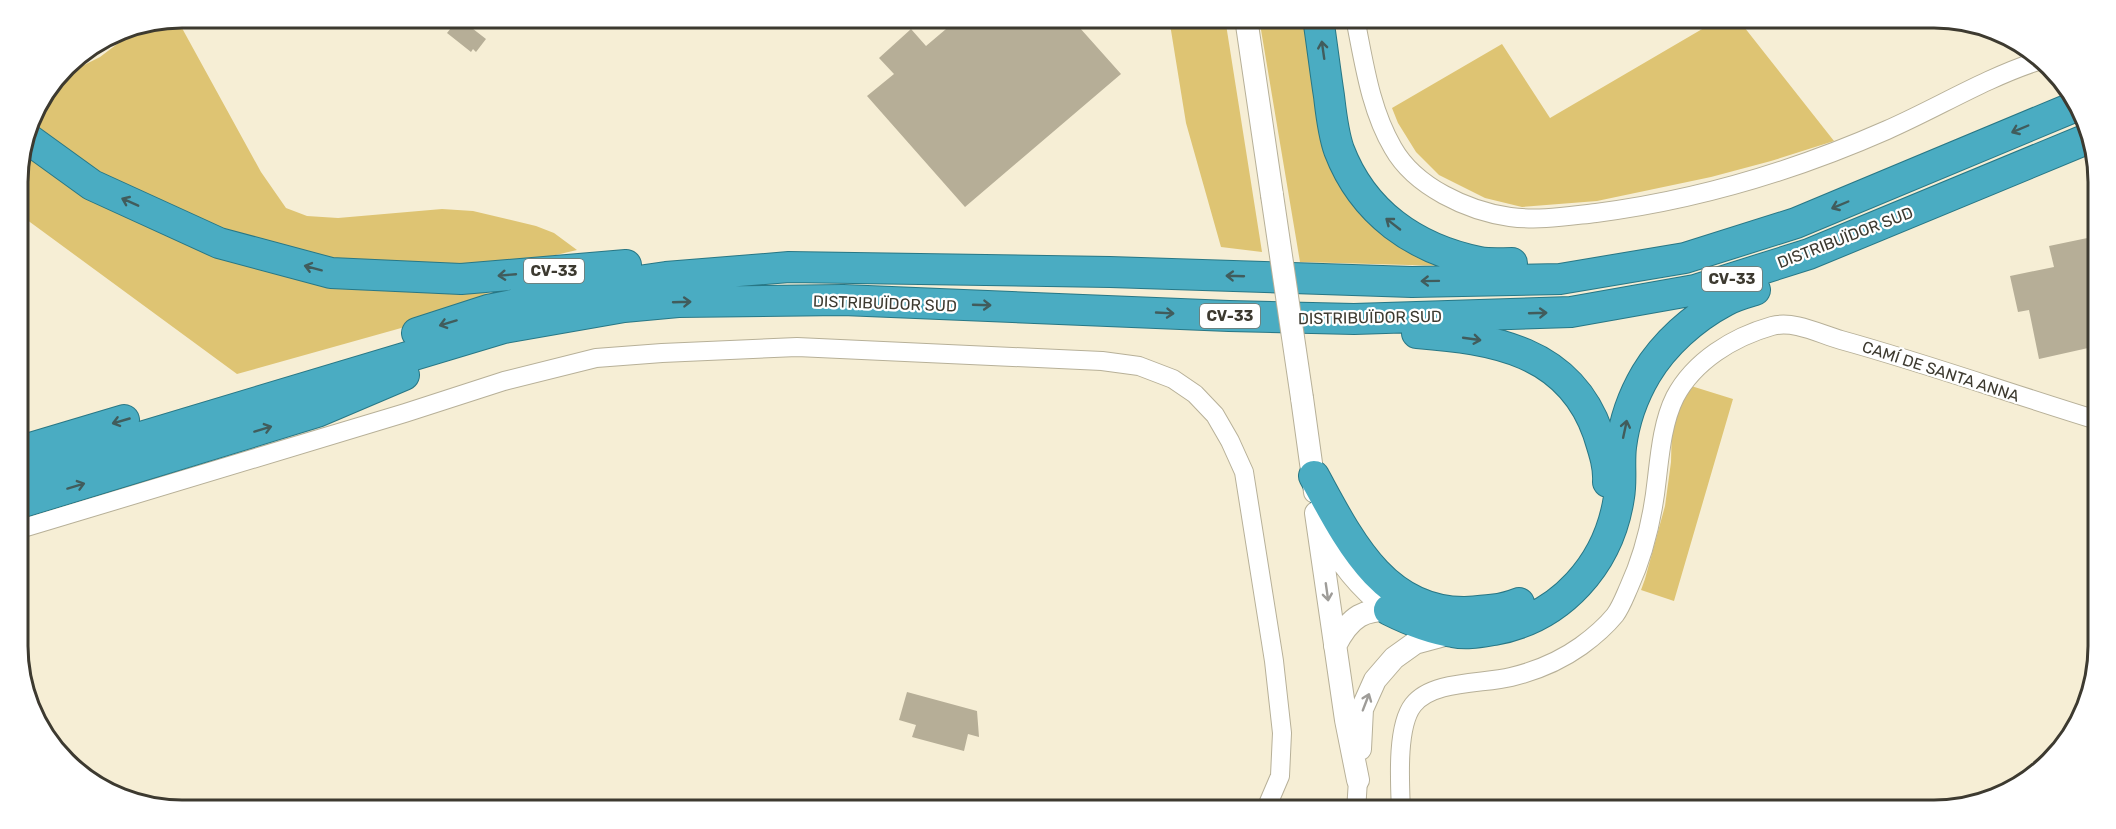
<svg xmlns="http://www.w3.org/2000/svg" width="2116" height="829" font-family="Rubik,sans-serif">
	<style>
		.green { fill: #dec473 }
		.building { fill: #b6ae97 }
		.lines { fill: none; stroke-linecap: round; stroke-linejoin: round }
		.minor-casing { stroke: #b7b098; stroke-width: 20 }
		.tertiary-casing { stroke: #b7b098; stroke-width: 24 }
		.trunk-casing { stroke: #287785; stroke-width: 32 }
		.minor { stroke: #fff; stroke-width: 18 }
		.tertiary { stroke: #fff; stroke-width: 22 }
		.trunk { stroke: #4aacc2; stroke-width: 30 }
		.tertiary-bridge-casing { stroke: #b7b098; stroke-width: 24; stroke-linecap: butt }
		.tertiary-bridge { stroke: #fff; stroke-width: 22 }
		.oneway { stroke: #415c5c }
		.oneway2 { stroke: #9e9c98 }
		.labels { text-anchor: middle; stroke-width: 4.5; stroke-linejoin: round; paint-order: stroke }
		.shield { fill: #fff; stroke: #77756e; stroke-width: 1.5 }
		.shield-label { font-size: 15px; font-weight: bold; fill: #3d3a30 }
		.street-label { font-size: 16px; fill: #3d3a30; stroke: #fff }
		.rim { fill: none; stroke: #3d3a30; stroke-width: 3 }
	</style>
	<rect width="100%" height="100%" fill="#f6eed5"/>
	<!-- green -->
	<path class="green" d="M1169 18H1225L1262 252 1221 247 1186 123Z
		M1259 18H1307L1332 154 1445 266 1300 262Z
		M1721 18H1737L1834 141 1771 161 1711 177 1597 201 1522 207 1485 198 1439 175 1416 152 1398 123 1392 108 1502 44 1550 118Z
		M177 19 261 172 286 208 307 216 338 218 442 209 473 211 536 226 554 233 577 250 501 268 344 262 233 237 102 174 31 125 35 110 60 77 100 57 141 26Z
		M24 150 344 286 374 291 424 290 519 295 237 374 19 214 18 172Z
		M1688 385 1733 399 1674 601 1641 590 1645 579 1665 506 1671 462 1672 423Z"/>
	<!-- building -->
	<path class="building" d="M459 18 486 39 476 52 473 49 471 52 447 33Z
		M959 18H1071L1121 74 965 207 867 96 894 74 879 58 911 29 926 46Z
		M2097 236V346L2039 359 2029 310 2018 312 2010 276 2054 267 2049 246Z
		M907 692 977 711 979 737 968 734 964 751 912 737 916 725 899 720Z"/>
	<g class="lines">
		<!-- minor casing -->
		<g class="minor-casing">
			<path id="minor" d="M1355 18C1364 62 1370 109 1393 148 1415 187 1468 211 1510 217 1539 221 1568 216 1596 213 1697 200 1794 171 1887 130 1937 108 1984 79 2035 62
				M20 529 405 413 504 381 596 358 662 353 797 347 1102 361 1139 366 1173 379 1195 394 1215 415 1230 441 1244 472 1274 661 1282 733 1280 776 1265 811
				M1356 811 1358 780
				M1401 811C1400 784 1396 727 1413 705 1432 680 1483 684 1511 677 1536 671 1560 661 1581 646 1592 638 1606 626 1615 615 1621 607 1625 596 1629 587 1645 552 1653 516 1657 478 1660 452 1663 421 1675 397 1694 361 1733 337 1772 326 1794 320 1820 334 1841 340 1928 364 2012 394 2097 420"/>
		</g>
		<!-- tertiary casing -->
		<g class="tertiary-casing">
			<path id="tertiary" d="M1246 18 1272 195
				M1302 398 1315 492
				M1316 513 1346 720 1358 780
				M1325 532C1340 564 1361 588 1389 610
				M1335 646C1350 616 1364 608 1397 610
				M1360 749 1362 709 1375 680 1394 658 1415 643 1452 633"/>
		</g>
		<!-- trunk casing -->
		<g class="trunk-casing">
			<path id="trunk" d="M1318 18C1322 44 1325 70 1329 96 1331 113 1333 133 1339 150 1363 213 1415 249 1479 262 1490 264 1501 263 1512 263
				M27 138 92 185 219 243 331 273 461 279 626 265
				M417 333 488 310 604 286 666 277 789 267 1110 272 1412 282 1560 279 1685 258 1796 223 2074 107
				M1417 333C1493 339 1569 350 1598 433 1603 449 1609 465 1608 482
				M20 451 124 420
				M20 472 34 469 504 328 624 307 678 302 843 300 1229 316 1354 319 1571 312 1695 290 1809 254 2087 139
				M1314 476C1348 538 1383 613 1465 612 1483 611 1502 610 1519 603
				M20 503 317 412 404 375
				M1389 610C1409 620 1431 629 1453 632 1467 635 1481 632 1494 630 1561 618 1609 564 1619 497 1622 481 1619 464 1621 447 1624 422 1633 396 1646 374 1664 344 1693 318 1725 301 1734 296 1745 293 1755 290"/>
		</g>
		<!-- minor -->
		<use href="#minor" class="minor"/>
		<!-- tertiary -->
		<use href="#tertiary" class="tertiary"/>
		<!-- trunk -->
		<use href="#trunk" class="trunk"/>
		<!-- tertiary-bridge casing -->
		<g class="tertiary-bridge-casing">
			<path id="tertiary-bridge" d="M1272 195 1302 398"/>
		</g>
		<!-- tertiary-bridge -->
		<use href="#tertiary-bridge" class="tertiary-bridge"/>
	</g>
	<!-- one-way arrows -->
	<defs><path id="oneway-shaft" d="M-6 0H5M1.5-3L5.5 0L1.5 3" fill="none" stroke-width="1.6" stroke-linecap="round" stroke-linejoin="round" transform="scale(1.5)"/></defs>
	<g class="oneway">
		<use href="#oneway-shaft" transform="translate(1323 50) rotate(-98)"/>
		<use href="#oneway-shaft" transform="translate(2020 129) rotate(157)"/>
		<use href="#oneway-shaft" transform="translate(130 202) rotate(-156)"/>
		<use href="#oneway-shaft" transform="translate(1840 205) rotate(157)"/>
		<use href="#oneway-shaft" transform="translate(1393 224) rotate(-142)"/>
		<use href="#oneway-shaft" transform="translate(313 268) rotate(-165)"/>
		<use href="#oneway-shaft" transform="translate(507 275) rotate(175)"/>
		<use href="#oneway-shaft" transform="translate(1235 276) rotate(-178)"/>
		<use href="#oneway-shaft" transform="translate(1430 281) rotate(179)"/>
		<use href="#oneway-shaft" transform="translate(682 302) rotate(-2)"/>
		<use href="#oneway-shaft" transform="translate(982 305) rotate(2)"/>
		<use href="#oneway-shaft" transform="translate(1165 313) rotate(3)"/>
		<use href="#oneway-shaft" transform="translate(1538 313) rotate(-2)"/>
		<use href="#oneway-shaft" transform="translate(448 323) rotate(163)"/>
		<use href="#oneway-shaft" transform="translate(1472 339) rotate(8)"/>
		<use href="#oneway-shaft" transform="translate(121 421) rotate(164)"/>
		<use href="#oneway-shaft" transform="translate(263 429) rotate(-17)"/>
		<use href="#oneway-shaft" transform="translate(1625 429) rotate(-78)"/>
		<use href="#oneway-shaft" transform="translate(76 486) rotate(-17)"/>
	</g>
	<g class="oneway2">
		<use href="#oneway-shaft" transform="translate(1327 592) rotate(82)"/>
		<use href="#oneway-shaft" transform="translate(1366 702) rotate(-69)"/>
	</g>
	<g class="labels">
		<!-- shield labels -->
		<g class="shield">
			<rect x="524" y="259" width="60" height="24" rx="4.5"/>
			<rect x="1702" y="267" width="60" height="24" rx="4.5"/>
			<rect x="1200" y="304" width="60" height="24" rx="4.5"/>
		</g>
		<g class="shield-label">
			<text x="554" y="276">CV-33</text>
			<text x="1732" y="284">CV-33</text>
			<text x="1230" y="321">CV-33</text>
		</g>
		<!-- street labels -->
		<g class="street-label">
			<text transform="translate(1845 237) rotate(-21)" y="6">DISTRIBUÏDOR SUD</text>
			<text transform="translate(885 303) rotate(2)" y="6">DISTRIBUÏDOR SUD</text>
			<text transform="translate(1370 317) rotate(-1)" y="6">DISTRIBUÏDOR SUD</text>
			<text transform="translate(1941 371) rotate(18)" y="6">CAMÍ DE SANTA ANNA</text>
		</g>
	</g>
	<!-- crop -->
	<path d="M0 0H2116V829H0ZM182 28H1934A154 154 0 0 1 2088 182V646A154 154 0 0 1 1934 800H182A154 154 0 0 1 28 646V182A154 154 0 0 1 182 28Z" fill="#fff" fill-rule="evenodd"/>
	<path class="rim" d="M182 28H1934A154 154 0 0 1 2088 182V646A154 154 0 0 1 1934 800H182A154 154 0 0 1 28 646V182A154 154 0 0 1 182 28Z"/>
</svg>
